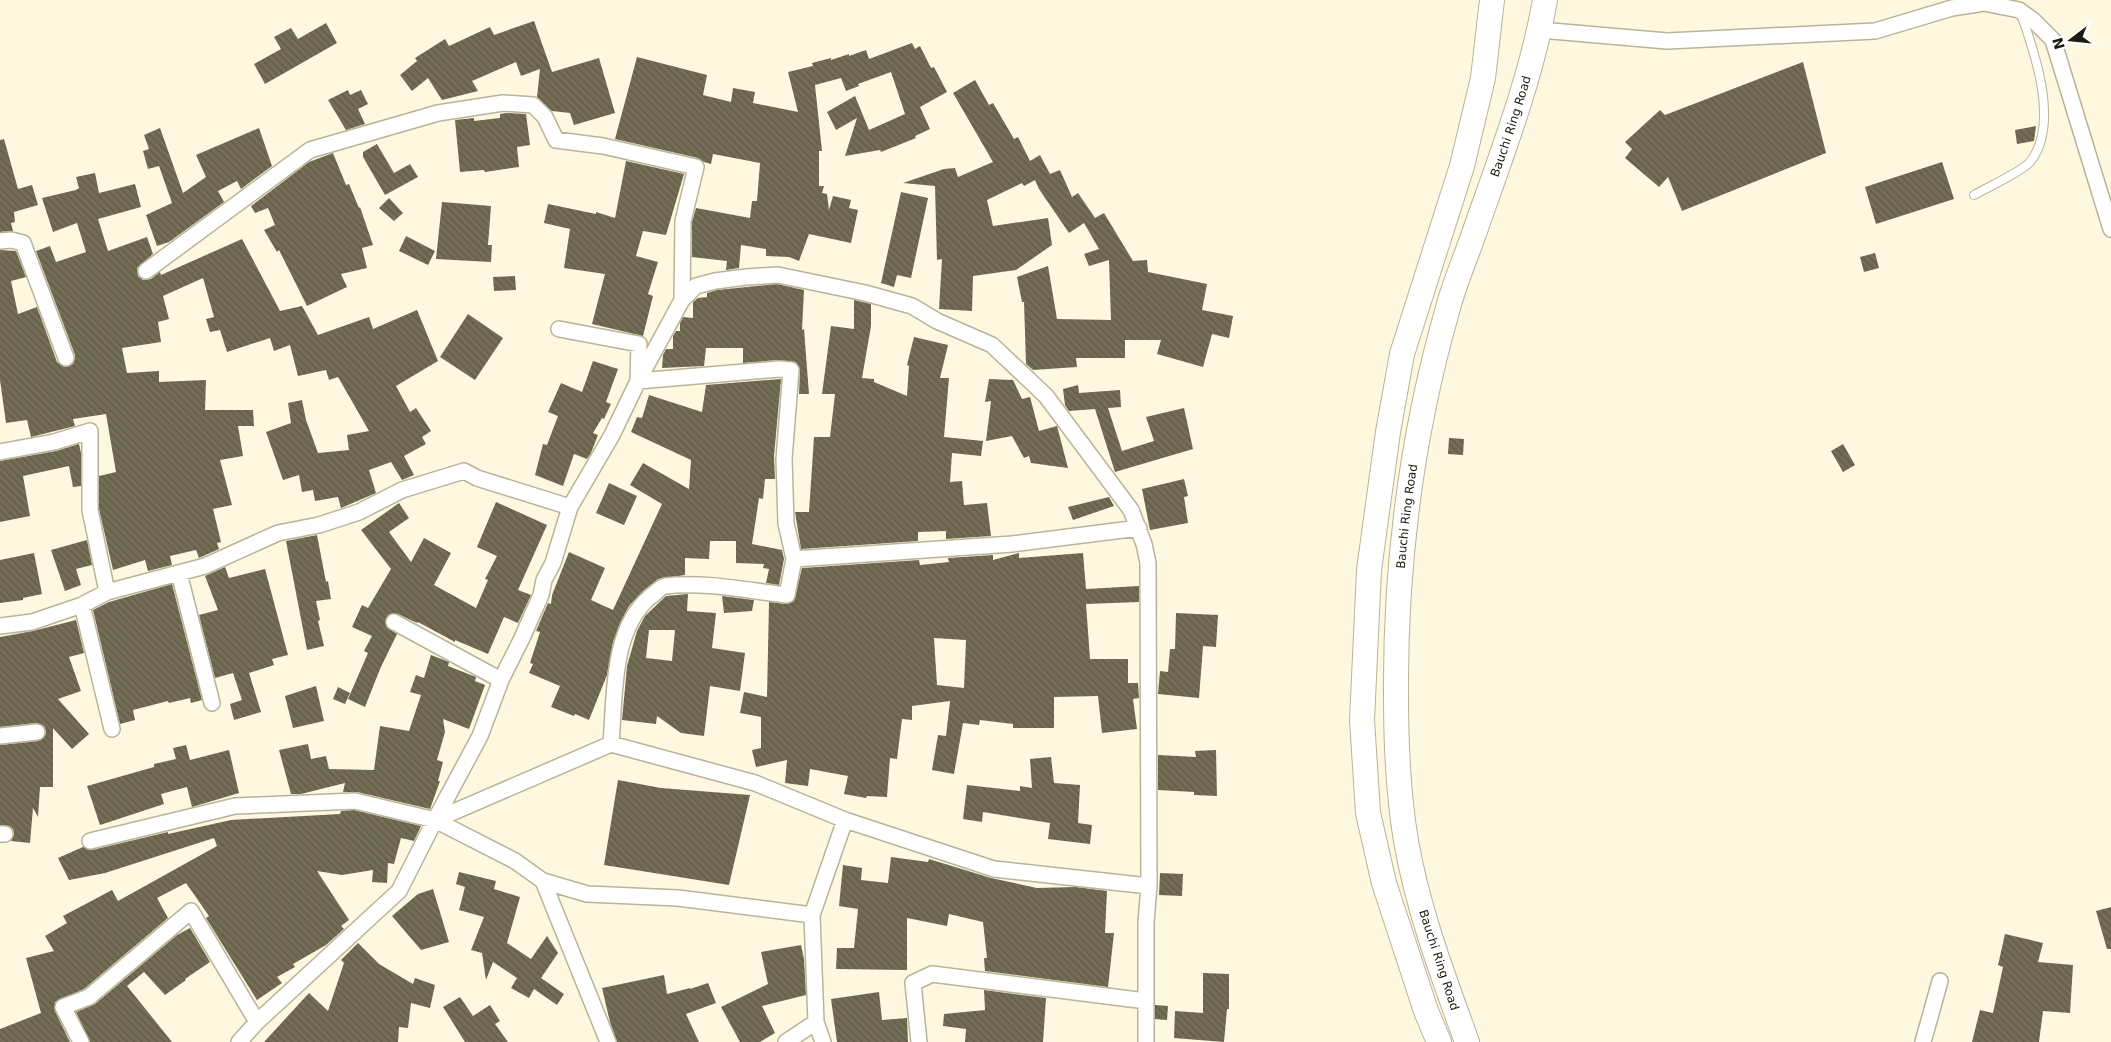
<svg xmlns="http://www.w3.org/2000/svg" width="2111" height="1042" font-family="'DejaVu Sans',sans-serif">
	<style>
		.building { fill: url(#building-back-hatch); fill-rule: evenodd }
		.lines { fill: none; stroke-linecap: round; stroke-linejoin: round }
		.lane-casing { stroke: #bab399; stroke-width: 10 }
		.street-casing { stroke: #bab399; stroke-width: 18 }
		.primary-casing { stroke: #bab399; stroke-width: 26 }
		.lane { stroke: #fff; stroke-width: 8 }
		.street { stroke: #fff; stroke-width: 15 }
		.primary { stroke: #fff; stroke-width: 24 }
		.labels { text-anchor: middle; stroke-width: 4; stroke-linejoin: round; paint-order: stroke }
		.street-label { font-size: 12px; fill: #1d1b11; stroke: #fff }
	</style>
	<defs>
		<pattern id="building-back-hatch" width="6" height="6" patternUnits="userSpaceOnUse" patternTransform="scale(1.25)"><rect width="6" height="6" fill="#746d55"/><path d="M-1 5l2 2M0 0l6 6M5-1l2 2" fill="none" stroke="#5f5945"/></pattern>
	</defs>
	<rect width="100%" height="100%" fill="#fef8e1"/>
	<!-- building -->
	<path class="building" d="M534 21 552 72 599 58 615 113 574 125 570 113 552 111 537 97 540 69 521 76 516 62 472 81 478 91 442 100 428 78 412 91 400 75 417 61 415 58 445 39 449 46 490 27 494 35Z
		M326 23 337 43 265 84 254 64 281 49 274 37 291 28 298 39Z
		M912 43 915 49 920 46 931 68 934 67 947 92 920 107 930 129 915 136 916 138 881 152 880 150 845 156 857 118 836 130 827 112 855 96 869 130 905 114 891 72 858 84 859 86 846 91 841 78 815 85 822 151H819V186H824L822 193 827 194 829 210 833 196 851 200 849 208 858 210 851 243 809 234 799 261 789 257 766 256V249L741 245 739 268 726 270 727 261 692 257V222L696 208 750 218 752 201H757L760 163 713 154 711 164 704 162 698 158 615 139 637 57 707 75 703 95 731 102 733 88 755 92 753 103 798 112 788 72 813 66 812 63 831 58V60L849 54V56L866 50 869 59Z
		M1803 62 1826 153 1682 211 1668 177 1659 187 1625 158 1632 149 1625 142 1660 110 1665 115Z
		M975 80 989 105 993 103 1014 139 1018 137 1030 161 1040 155 1050 174 1060 170 1072 197 1078 193 1095 218 1104 213 1133 261 1147 260 1148 272 1207 284 1202 310 1233 316 1229 338 1212 334 1203 367 1157 354 1161 340H1125V358H1076L1077 367 1033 370 1026 364 1024 302H1022L1017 277 1048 266 1057 319 1111 320 1109 260 1089 266 1084 254 1099 249 1084 223 1069 233 1039 189 1035 180 1024 186 1022 183 987 200 993 226 1048 218 1052 245 1016 270 973 276 972 311 939 309 942 259 937 260 935 186 903 183 944 169 955 168 958 177 993 162 953 93Z
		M348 90 350 95 361 90 368 104 358 109 365 124 346 130 328 100Z
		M507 113 526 114 530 145 517 147 519 167 485 172 484 170 460 172 455 120 474 118V121L500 118V114Z
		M2036 126 2034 141 2017 144 2015 130Z
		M160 128 183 193 206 177 196 155 259 128 272 166 241 189 237 181 218 191 224 202 169 242 157 246 146 215 172 203 159 166 148 169 143 151 149 149 144 135Z
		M4 139 18 189 32 185 38 205 14 212 15 222 11 223 13 231 0 232V140Z
		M377 144 394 173 410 164 418 177 385 195 363 157V152Z
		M333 153 346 185 349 184 359 208 360 207 373 245 362 248 367 268 341 274 347 287 307 306 279 250 277 252 264 230 275 225 268 208 255 213 251 206 309 162Z
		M626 161 684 174 666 235 643 231 636 256 658 262 648 294 653 296 643 336 592 324 605 274 564 268 570 229 544 223 548 204 596 214V212L615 218Z
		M1942 162 1954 199 1876 224 1865 187Z
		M95 173 99 193 135 184 141 207 98 219 108 251 147 237 153 254 137 268 138 276 143 280 151 279 160 272 161 275 242 239 280 311 302 306 318 335 369 317 373 329 417 310 438 361 396 386 410 412 416 408 431 431 422 437 426 444 404 456 414 475 402 480 391 462 369 470 376 493 341 508 338 497 315 501 313 490 302 492 299 475 283 480 266 432 291 423 288 403 302 400 306 420 318 453 349 450 347 435 369 431 338 377 329 380 326 370 298 376 290 345 274 351 270 338 227 352 220 330 210 332 206 319 214 317 203 278 163 296 169 319 158 322 161 342 122 348 127 373 159 371V382L206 380 205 410H253L254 426H238L243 456 220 460 232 505 213 509 221 542 217 543 219 549 199 558 196 550 170 556 172 565 148 571 145 560 113 570 99 509V476L116 472 106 414 73 419 75 426 31 437 27 420 6 423 0 380V250L16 251 26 277 11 281 18 314 37 307 57 362 65 367 73 364 75 355 36 251 50 246 56 262 86 252 77 223 53 232 42 198 76 190 79 188 76 177Z
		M901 192 928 198 911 278 897 275 894 287 881 283Z
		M389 198 403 213 394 221 379 208Z
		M442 202 491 206 488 245H492L491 262 436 259Z
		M406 236 435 251 428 265 399 251Z
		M1875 253 1879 268 1864 272 1860 257Z
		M515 276 516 290 494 291 493 277Z
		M777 284 804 290 802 330 804 329 809 394H799L800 370 796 362 778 360 743 363V348H706L704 366 662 368 663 355 666 349H673V336L676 331H680V323L683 317 693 318V302L698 298 707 297V293L717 290Z
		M854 300 871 304V326L862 378 874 379V382L907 396 909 366 907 365 914 337 948 345 940 378H949L944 437 983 441 981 456 952 453 950 482 962 481 964 505 987 503 991 536 946 539V531L918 532V541L801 549 795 512H809L814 437H830L835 394H822L831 326 854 329Z
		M468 314 503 338 475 380 440 357Z
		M593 361 618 369 606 402 611 404 604 419 602 418 593 433 598 435 591 453 587 459 574 454 563 486 535 475 543 444 547 445 558 416 548 412 561 383 582 392Z
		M781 379 774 456 775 479H765L763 499 759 498 752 544 782 550 784 559 779 585 766 583 769 569 763 568 764 564 736 563V541H710L709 559 685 558V575L658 579 643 591 629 606 620 623 613 642 607 675 589 720 575 714 574 716 551 707 560 686 529 673 533 664 530 663 540 632 536 631 548 603 551 604 552 595 569 552 605 568 591 600 613 610 662 504 630 485 643 463 689 489 691 460 631 432 637 417 642 418 649 395 702 412 706 385Z
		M989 379 1013 380 1022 399 1030 397 1039 431 1057 426 1068 468 1031 463 1029 456 1024 458 1012 436 986 441 991 401 985 402Z
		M1078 385 1079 393 1120 390 1121 407 1108 408 1122 451 1154 441 1146 417 1184 408 1193 449 1115 472 1095 409 1069 411 1065 405 1063 389Z
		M1449 438 1464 439 1463 455 1448 454Z
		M79 444 81 453V486L73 487 69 466 23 476 30 516 0 522V461L56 451Z
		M1843 444 1855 465 1843 472 1831 451Z
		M1184 479 1188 496 1184 497 1188 523 1150 530 1142 489Z
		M609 483 637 496 624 525 596 513Z
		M1109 497 1114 506 1073 520 1068 507Z
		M496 502 547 525 518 590 531 595 518 623 504 617 488 654 455 640V642L418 622 417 623 398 614H390L386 618V626L397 634 380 669 365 707 348 699 368 653 364 651 372 636 352 627 362 605 368 608 391 569 361 530 399 503 409 518 389 532 411 562 424 538 451 553 434 585 476 608 488 580 485 579 497 556 477 547Z
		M317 535 326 582 328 581 331 599 316 601 320 620 318 621 324 646 307 650 286 541Z
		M87 540 92 565 76 569 81 585 65 591 51 550Z
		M34 553 42 594 23 598V600L0 603V560Z
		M1019 553V558L1083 553 1086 589 1139 586V602L1086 604 1090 659H1128V683H1138L1139 698 1133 699 1137 729 1102 733 1098 696 1054 697V728H1013V724L980 720 979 725 963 723 954 774 932 770 938 735 946 736 950 701 912 706V720L902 719 897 759 890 758 887 797 867 796 866 798 844 794 848 776 810 769 808 786 785 783 787 760 756 767 752 750 761 748V717L740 713 744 692 767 697 769 602 786 604 794 601 802 568 919 560 920 565 949 562 948 558 993 555V560ZM934 638 966 640 964 688 937 685Z
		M225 567 229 578 265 569 288 655 272 659 274 665 249 673 261 712 234 720 230 704 242 700 233 673 215 678 199 615 218 610 205 576Z
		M172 584 202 700 191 703 190 698 169 703 168 701 133 710 135 720 120 724 93 610 109 602Z
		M688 594 687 611 716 613 712 648 745 653 740 691 710 686 704 736 681 733 657 716 656 724 622 720 627 666 637 631 645 616 666 596ZM649 630H675L672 661 646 658Z
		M722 596 754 600 752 611 724 613Z
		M1176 613 1218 615 1216 647 1203 646 1199 698 1158 694 1160 671 1168 672 1170 649H1175Z
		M76 620 84 653 69 657 81 691 58 699 89 734 72 749 53 728V787H40L38 817 33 808 30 843 11 841 14 834 13 829 9 826 0 825V745L38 741 45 736 46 731 44 726 36 723 0 727V637L33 631Z
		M431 655 449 662 448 666 476 677 475 681 485 685 469 729 443 719 445 732 437 760 443 762 438 781H440L430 809 357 792H343L345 783 301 794H291L279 750 308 744 311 759 326 756 329 769 374 770 380 726 409 731 421 695 410 692 416 675 424 678Z
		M316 686 324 721 293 728 285 696Z
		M338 687 350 693 345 704 333 699Z
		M186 745 190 760 229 750 239 793 192 807 187 787 161 794 164 804 100 825 87 786 154 767V764L176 759 173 748Z
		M1216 750 1217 796 1194 795V792L1158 790V755L1196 757 1195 751Z
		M1051 757 1054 783 1080 785 1078 823 1092 825 1090 844 1048 839 1050 823 983 812 982 822 963 819 967 785 1020 791V786L1032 788 1030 759Z
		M618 780 661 788 750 795 729 885 604 865Z
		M354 810 421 826 414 841 401 838 394 864 388 863 387 883 372 882 373 870 342 875 317 871 349 920 341 926 344 929 326 945 293 964 295 967 277 977 282 983 257 1000 206 918 209 916 186 883 157 898 168 918 84 989 55 1002V1011L70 1042H0V1029L41 1013 26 958 54 951 45 936 67 923 63 916 112 890 118 901 217 846 214 838 105 873 69 880 58 858 83 847 92 850 168 832V834L231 820 340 814 341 811Z
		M891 857 928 862 929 859 991 878 1037 888 1076 887 1107 891 1105 933H1114L1108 987 985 971 984 958H987L983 922 949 914 947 926 907 918V970L836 969 837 948H854L858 909 839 906 843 865 862 868 861 880 888 883Z
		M459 872 496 881 494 889 520 897 507 943 531 959 547 936 558 953 541 978 564 994 557 1005 534 989 529 998 511 988 517 978 493 962 486 980 482 953 471 950 484 917 459 910 465 887 456 884Z
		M1160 873 1183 874 1182 896 1159 895Z
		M433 889 449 942 421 950 392 916 418 894Z
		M2111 907V949H2107L2096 911Z
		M190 928 210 962 185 979 186 980 165 995 144 972 127 986 172 1042H90L76 1012 95 1004 177 935Z
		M2005 934 2043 943 2038 962 2073 965 2070 1013 2043 1011 2039 1042H1972L1980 1010 1993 1013 2003 967 1998 965Z
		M358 943 379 964 413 984 415 978 435 985 430 1008 411 1003 408 1028 399 1027 398 1042H264L309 993 328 1011 344 963 341 960Z
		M801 945 804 959 806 995 762 1006 775 1033 760 1042H740L721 1007 768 984 761 952Z
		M1203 973 1229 974V1009H1227L1224 1042 1174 1038 1175 1011 1203 1013Z
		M664 975 667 994 690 988V989L708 983 716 1003 686 1014 699 1042H617L610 1022 602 988Z
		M984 990 1046 998 1043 1042H965L966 1029 943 1026 944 1014 985 1010Z
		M879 992 882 1020 907 1018 908 1042H837L831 999Z
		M460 997 473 1016 490 1005 500 1021 495 1024 508 1042H465L443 1007Z
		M1155 1005 1168 1006 1167 1020 1155 1019Z"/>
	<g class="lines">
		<!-- lane casing -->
		<g class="lane-casing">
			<path id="lane" d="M1974 195C1986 188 2023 171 2030 162 2060 125 2035 53 2021 14"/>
		</g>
		<!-- street casing -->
		<g class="street-casing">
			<path id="street" d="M1540 30 1667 41 1875 31 1952 8 1984 3 2019 10 2034 21 2053 40 2111 229
				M0 241 11 240 23 243 66 358
				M146 271 310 150 438 113 503 103 533 105 545 117 556 140 603 146 696 167 683 221 682 300
				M559 329 639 344 638 381 779 369 791 370 784 459 786 523 794 559 787 595C750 591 702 581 665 586 660 587 655 594 650 597 611 630 615 696 611 744
				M0 452 54 442 90 431V510L107 592
				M794 559 1012 544 1139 528
				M179 573 212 703
				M82 605 112 729
				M394 622 501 680
				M0 626 32 622 82 605 107 592 205 566 278 533 319 525 359 512 402 490 464 471 477 478 570 507
				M0 736 37 732
				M435 820 611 744 755 783 845 820
				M0 834H5
				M90 841 235 806 355 801 435 820 515 861 543 881 587 894 678 898 812 915 845 820 994 869 1149 886
				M543 881 608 1042
				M812 915 816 1022 823 1042
				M81 1042 63 1007 89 997 191 911 257 1022
				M239 1042 257 1022 399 891 435 820 480 736 501 680 522 638 541 595 544 580 553 563 570 507 612 435 638 381 682 300 696 286 715 281 746 277 778 275 865 293 912 306 937 321 992 345 1046 396 1131 510 1144 544 1148 563 1149 886 1146 922V1042
				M786 1042 816 1022
				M919 1042 913 983 932 974 1146 1001
				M1923 1042 1940 981"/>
		</g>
		<!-- primary casing -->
		<g class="primary-casing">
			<g id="primary">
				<path d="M1439 1042 1426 1011 1384 883 1368 813 1362 720 1369 570 1388 432 1402 354 1462 166 1483 78 1492 0"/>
				<path id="s1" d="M1467 1042C1443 976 1418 910 1406 841 1398 793 1396 745 1396 696 1395 566 1412 433 1448 308 1454 285 1463 264 1471 242 1498 164 1531 81 1545 0"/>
			</g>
		</g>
		<!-- lane -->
		<use href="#lane" class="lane"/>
		<!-- street -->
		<use href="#street" class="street"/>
		<!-- primary -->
		<use href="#primary" class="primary"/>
	</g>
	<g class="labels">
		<!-- street labels -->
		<g class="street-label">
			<text dy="4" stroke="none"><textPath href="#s1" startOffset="941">Bauchi Ring Road</textPath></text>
			<text dy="4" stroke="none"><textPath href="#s1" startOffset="536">Bauchi Ring Road</textPath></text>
			<text transform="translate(1439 960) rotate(72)" y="4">Bauchi Ring Road</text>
		</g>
	</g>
	<!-- north arrow -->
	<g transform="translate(2071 40) rotate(254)" stroke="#ffffff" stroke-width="4" paint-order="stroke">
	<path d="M0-4L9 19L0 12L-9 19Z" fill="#1d1b11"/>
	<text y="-8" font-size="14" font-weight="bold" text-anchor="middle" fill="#1d1b11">N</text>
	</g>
</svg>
